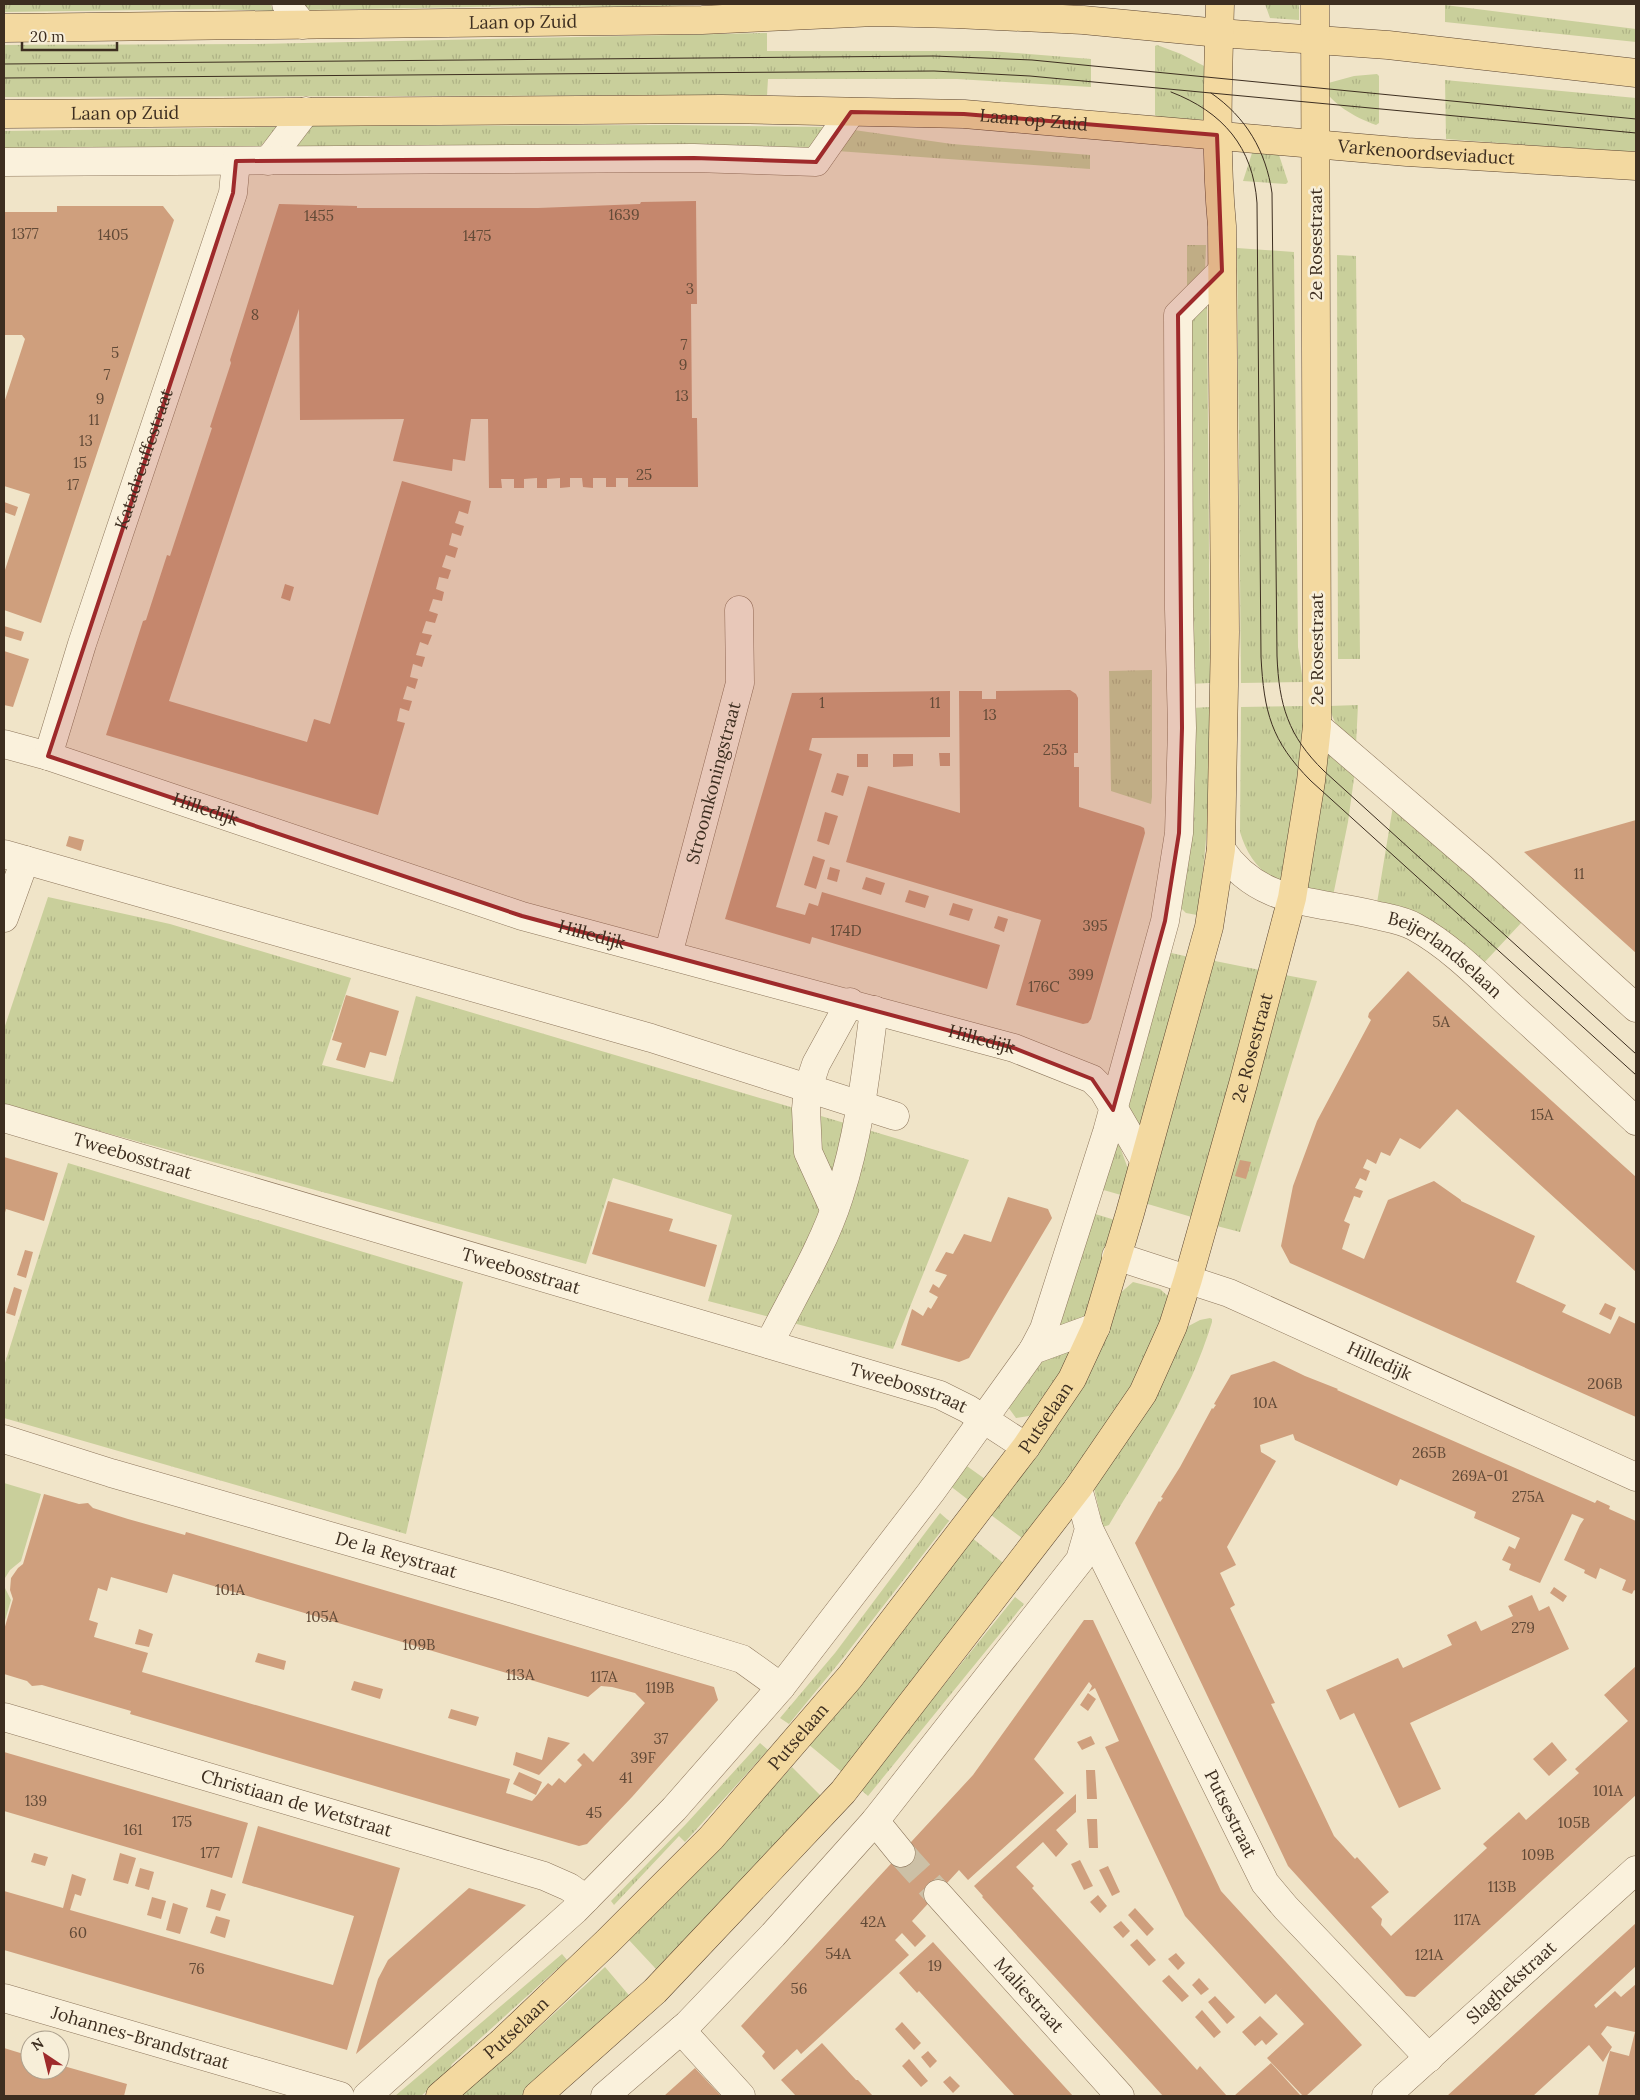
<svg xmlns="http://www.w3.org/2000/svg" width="1640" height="2100" font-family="Lora,serif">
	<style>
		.grass { fill: url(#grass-tufts) }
		.park { fill: #c9cf9b }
		.building { fill: #cf9f7d; fill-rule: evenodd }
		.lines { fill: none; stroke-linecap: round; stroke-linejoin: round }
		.minor-tunnel { stroke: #ccc0a6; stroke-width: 28; stroke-dasharray: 28 14; stroke-linecap: butt }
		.minor-casing { stroke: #8d765c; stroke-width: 29 }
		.major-casing { stroke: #5b4430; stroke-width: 29 }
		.minor { stroke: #faf1dc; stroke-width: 28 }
		.major { stroke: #f3d9a0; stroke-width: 28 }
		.tram { stroke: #3d2e20; stroke-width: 1 }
		.marked { fill: #9e2a2b; fill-opacity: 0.2; stroke: #9e2a2b; stroke-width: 4; stroke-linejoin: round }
		.labels { text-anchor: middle; stroke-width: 5; stroke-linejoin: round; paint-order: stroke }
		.number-label { font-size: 15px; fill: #624a37 }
		.street-label { font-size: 18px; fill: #3d2e20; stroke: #f7eed8 }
	</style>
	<defs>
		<pattern id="grass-tufts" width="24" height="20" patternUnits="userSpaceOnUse" patternTransform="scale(1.25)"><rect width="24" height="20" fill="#c9cf9b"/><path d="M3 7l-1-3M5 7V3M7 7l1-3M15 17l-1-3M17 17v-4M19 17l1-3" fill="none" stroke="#aeb285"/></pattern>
	</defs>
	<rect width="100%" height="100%" fill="#f0e4c8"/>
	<!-- grass -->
	<path class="grass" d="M4 4H270L274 11 213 9 4 12Z
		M303 4H727L632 7 518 6 308 10Z
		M1265 4H1299V20L1270 18Z
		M1445 5 1636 29V42L1445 22Z
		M767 33V51H989L1091 59V87L957 79H768L767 95 4 97V45L258 44Z
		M1157 45 1181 54 1208 68 1206 120 1157 117 1155 115V46Z
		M1377 74 1379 76V123L1376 125C1354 117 1333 105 1321 85L1354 76Z
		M1445 80 1636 98V151H1607L1446 139Z
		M675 125 825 127 809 150 289 152 311 126Z
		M278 127 255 152 4 153V131Z
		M854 130 952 144 1090 155V169L837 151Z
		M1252 153 1279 155 1288 182 1286 184 1243 181Z
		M1187 245H1206L1205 270 1187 288Z
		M1237 248 1294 252 1298 647 1303 682 1241 683Z
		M1337 255 1356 256 1360 659H1338Z
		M1207 297 1210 683 1190 684V315Z
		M1152 670V797L1151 804 1111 791 1109 671Z
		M1358 705 1356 745C1340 732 1335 726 1329 706Z
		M1305 706 1304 732 1285 885C1261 875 1247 856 1240 832L1241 707Z
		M1210 707C1211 778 1208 845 1197 915L1186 913 1179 906 1191 708Z
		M1323 746 1355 771 1348 822 1333 896 1306 890Z
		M1393 806 1522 922 1482 965 1377 903Z
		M48 897 170 924 351 978 322 1065 393 1082 416 996 969 1160 893 1349 708 1301 732 1215 613 1178 586 1264 4 1105V1029Z
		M1167 952 1189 957 1138 1137 1126 1107Z
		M1210 960 1265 971 1195 1218 1141 1202Z
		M1285 975 1317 981 1240 1232 1213 1225Z
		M1116 1136 1127 1166 1130 1168 1121 1195 1100 1189Z
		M68 1163 463 1282 406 1534 4 1418V1366Z
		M1092 1213 1115 1220 1086 1319 1057 1332Z
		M1133 1282 1160 1289 1169 1297 1170 1303 1132 1394 1026 1541 987 1512 1118 1295Z
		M1210 1318 1212 1319V1322C1190 1395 1148 1460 1109 1525L1103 1527 1094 1488 1181 1330 1200 1320Z
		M1075 1345 1041 1408 1029 1416 1016 1418 1008 1407 1040 1359Z
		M964 1464 985 1479 971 1502 949 1485Z
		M940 1513 949 1521 843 1658 789 1724 780 1718 835 1653Z
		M971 1537 1007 1566 843 1773 808 1744Z
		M1015 1597 1024 1604 868 1796 860 1789Z
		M760 1743 768 1750 685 1842 679 1836 614 1905 611 1901 686 1824Z
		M792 1767 822 1797 656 1969 628 1939 698 1868Z
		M562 1954 567 1960 452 2064 451 2066 453 2069 421 2096H395Z
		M605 1967 633 2000 523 2096H458L521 2044Z"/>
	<!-- park -->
	<path class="park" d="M4 1483 41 1494 21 1561 10 1570 5 1578V1588L11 1600 4 1624Z"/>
	<!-- building -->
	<path class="building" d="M696 201 697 304H691L692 418H697L698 487H628V478H616V487H606V478H593V488L583 487 582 478H570V487L560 488V478L547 479V488H537V478L524 479V488H514V479H501L502 488H489L488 419H471L465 461 453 459 452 471 393 461 404 419 300 420 299 309 169 701 307 742 314 719 330 724 402 481 471 501 468 514 459 511 455 523 464 526 461 536 452 533 449 545 458 548 455 558 446 555 442 567 451 570 448 579 439 577 436 589 444 592 442 601 433 599 429 611 438 614 435 623 426 621 422 633 432 635 428 645 420 642 416 655 425 657 422 667 413 664 410 677 418 679 415 689 407 686 403 699 412 701 409 711 400 708 397 721 405 723 378 815 106 735 143 621 146 620 167 555 170 556 212 428 210 427 231 363 230 360 279 204 357 206V208H538L640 204 641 202Z
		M57 206H163L174 220 41 623 4 610V573L30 494 4 486V403L25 339 22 335H4V212H57Z
		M4 502 18 507 15 516 4 512Z
		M285 584 294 587 290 601 281 598Z
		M4 626 24 632 21 641 4 636Z
		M4 651 29 659 13 707 4 705Z
		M1070 690 1076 694 1078 698V753H1074V767H1079V807L1140 826 1144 828 1145 833 1091 1019 1088 1023 1083 1024 1016 1005 1041 920 846 862 868 786 960 813 959 691H982V699H996V691Z
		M950 691V737L812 738 809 750 822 754 776 907 805 915 809 903 818 906 822 892 1000 945 987 989 812 937 810 944 725 919 792 693Z
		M939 753H950V766H940Z
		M857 754H868V767H857Z
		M893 754H913V766L893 767Z
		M837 773 849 776 843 796 831 792Z
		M825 812 838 816 829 845 817 841Z
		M1636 820V953L1524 852Z
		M69 836 84 840 81 851 66 846Z
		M813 856 825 860 816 889 804 885Z
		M830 867 840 870 837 882 827 879Z
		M866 877 885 883 881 895 862 889Z
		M909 890 929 896 925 908 905 902Z
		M953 903 973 909 969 921 949 915Z
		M998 916 1008 919 1004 932 994 928Z
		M1408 971 1636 1177V1272L1457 1109 1420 1149 1400 1138 1390 1156 1381 1152 1376 1164 1367 1159 1363 1168 1370 1171 1366 1181 1360 1178 1355 1188 1363 1191 1360 1198 1354 1196 1344 1221 1350 1224 1342 1249 1364 1259 1388 1200 1434 1181 1461 1200V1201L1535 1236 1516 1282 1566 1305 1562 1312 1610 1334 1619 1316 1636 1324V1417L1290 1263 1281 1246 1293 1186 1317 1121 1371 1020 1368 1017 1369 1013Z
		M346 995 399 1011 386 1056 370 1052 365 1068 336 1060 342 1043 332 1040Z
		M4 1157 58 1173 44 1221 6 1209 4 1216Z
		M1240 1160 1251 1162 1246 1179 1235 1176Z
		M1008 1197 1048 1209 1052 1218 969 1358 959 1362 901 1345 912 1309 923 1316 928 1307 931 1309 938 1297 929 1292 933 1284 939 1288 947 1275 935 1271 946 1252 953 1254 964 1234 991 1242Z
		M608 1201 673 1219 669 1231 717 1245 705 1287 592 1254Z
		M25 1250 33 1252 26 1278 17 1275Z
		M14 1287 22 1290 15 1316 6 1313Z
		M1605 1303 1616 1308 1611 1320 1599 1314Z
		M1274 1361 1305 1376 1338 1389 1337 1390 1595 1503 1597 1500 1610 1506 1609 1509 1636 1521V1591L1634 1590 1632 1594 1622 1590 1626 1580 1600 1568 1596 1579 1584 1573 1585 1570 1564 1560 1580 1525 1584 1519 1572 1514 1540 1583 1509 1570 1511 1564 1502 1560 1509 1546 1515 1549 1520 1538 1474 1518 1476 1512 1400 1479 1397 1486 1295 1440 1293 1434 1260 1445 1261 1452 1276 1461 1227 1547 1236 1565 1220 1573 1235 1605 1230 1608 1275 1703 1271 1704 1334 1836 1355 1859 1357 1857 1389 1892 1371 1907 1382 1919 1381 1925 1391 1936 1487 1848 1483 1844 1519 1812 1526 1820 1579 1773 1575 1769 1628 1721 1604 1695 1636 1666V1795L1415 1997 1406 1996 1288 1866 1135 1543 1159 1501 1160 1502 1163 1498 1161 1497 1180 1467 1212 1408 1213 1409 1216 1405 1214 1404 1231 1375Z
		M44 1494 79 1504 88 1503 93 1508 128 1519 185 1535 186 1532 714 1687 718 1700 632 1797 587 1844 579 1846 130 1714 131 1711 42 1685 32 1686 27 1681 4 1674V1630L13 1599 10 1590 11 1578 18 1568 23 1564ZM173 1574 588 1697 601 1686 612 1687 635 1693 645 1703 593 1762 584 1753 577 1760 582 1765 565 1783 559 1778 552 1786 548 1783 532 1801 506 1793 510 1779 142 1672 148 1653 94 1637 98 1623 89 1620 98 1588 107 1591 111 1577 167 1593Z
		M1554 1587 1567 1596 1563 1602 1550 1593Z
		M1532 1595 1539 1611 1549 1606 1569 1649 1410 1723 1441 1789 1399 1808 1354 1713 1340 1720 1326 1690 1398 1658 1403 1668 1452 1645 1447 1635 1476 1621 1481 1631 1513 1616 1508 1606Z
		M1084 1620H1093L1221 1891 1362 2045 1306 2096H1303L1267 2058 1304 2024 1276 1994 1291 1980 1265 2004 1185 1916 1105 1747 1119 1741 1095 1688 1089 1692 1092 1686 1089 1682 1034 1759 1064 1793 968 1880 959 1870 912 1921 926 1936 915 1947 902 1933 895 1940 909 1955 801 2054 797 2049 774 2070 762 2056 765 2052 741 2026 973 1775Z
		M139 1629 153 1634 149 1647 135 1644Z
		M258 1653 286 1661 284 1670 255 1662Z
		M354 1681 383 1689 380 1699 351 1690Z
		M1088 1693 1096 1699 1088 1711 1080 1705Z
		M451 1709 479 1717 476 1726 448 1718Z
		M1091 1736 1095 1744 1082 1750 1077 1742Z
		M548 1737 570 1743 539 1775 513 1765 516 1752 542 1760Z
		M1552 1742 1567 1760 1549 1776 1533 1759Z
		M4 1752 248 1823 232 1878 4 1811Z
		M1086 1770H1095L1097 1799H1087Z
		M519 1772 542 1782 536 1795 513 1784Z
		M1076 1794V1812L1056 1830 1068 1844 1056 1857 1043 1842 1016 1867 1034 1886 1032 1888 1197 2070 1200 2066 1227 2096H1163L982 1897 983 1896 974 1886Z
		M1087 1819H1097L1098 1848H1089Z
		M258 1826 400 1868 347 2050 4 1950V1891L63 1908 72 1874 86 1879 81 1896 75 1894 70 1910 333 1985 354 1916 242 1883Z
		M34 1853 48 1857 45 1866 31 1862Z
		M120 1853 136 1858 128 1884 113 1880Z
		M1080 1860 1093 1886 1084 1890 1071 1864Z
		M1108 1866 1120 1892 1112 1896 1099 1870Z
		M140 1868 154 1872 149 1890 135 1886Z
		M469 1888 526 1905 356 2054 378 1979 388 1960Z
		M211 1889 226 1894 220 1911 206 1907Z
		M1098 1895 1107 1906 1100 1913 1090 1902Z
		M152 1897 166 1901 161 1919 147 1915Z
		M173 1903 188 1908 180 1934 166 1930Z
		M1135 1908 1154 1929 1147 1936 1128 1915Z
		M216 1916 230 1920 225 1938 210 1933Z
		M1121 1921 1130 1931 1123 1938 1113 1927Z
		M1636 1923V1966L1594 2005 1596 2008 1615 1991 1621 1997 1636 1984V2096H1598L1610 2051 1629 2056 1635 2032 1607 2026 1601 2034 1612 2047 1603 2062 1589 2045 1533 2096H1447Z
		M1137 1939 1156 1960 1149 1966 1130 1945Z
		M933 1942 971 1984 1073 2096H1015L919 1991 917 1993 899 1973Z
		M1176 1953 1185 1963 1178 1970 1168 1959Z
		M1169 1975 1189 1996 1182 2002 1162 1981Z
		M1199 1978 1209 1989 1201 1995 1192 1985Z
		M1215 1996 1235 2017 1227 2024 1208 2002Z
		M1202 2010 1221 2032 1214 2038 1195 2017Z
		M1260 2016 1278 2034 1266 2045 1262 2040 1255 2046 1242 2032Z
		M902 2022 921 2043 914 2050 895 2029Z
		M822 2043 856 2080H858L873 2096H796L781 2080Z
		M4 2048 30 2056V2070H60V2065L127 2084 124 2096H4Z
		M928 2051 937 2061 930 2068 921 2057Z
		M909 2059 928 2081 921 2087 902 2066Z
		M1271 2063 1301 2096H1234Z
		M695 2068 721 2096H664Z
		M950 2076 960 2086 953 2093 943 2082Z"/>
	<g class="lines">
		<!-- minor-tunnel -->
		<path class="minor-tunnel" d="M901 1853 938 1894"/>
		<!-- minor casing -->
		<g class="minor-casing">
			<g id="minor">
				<path d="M286 4 303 25"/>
				<path d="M268 161 306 111"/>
				<path d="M4 162 694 158 816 162 851 112"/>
				<path d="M1317 726 1481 867 1636 1008"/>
				<path id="s1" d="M4 744 48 756 522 916 1014 1048 1092 1079 1103 1090 1144 1160"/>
				<path id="s2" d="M48 756 82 644 233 193 236 161"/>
				<path id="s3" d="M1221 849C1259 906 1315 900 1375 915 1388 918 1403 920 1415 927 1451 947 1481 978 1511 1006 1553 1044 1595 1083 1636 1121"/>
				<path d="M4 854 651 1038 895 1116"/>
				<path d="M4 918 25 860"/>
				<path id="s4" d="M668 955 740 683 739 610"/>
				<path id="s5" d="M4 1118 940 1395 968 1409 1026 1447"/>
				<path d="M834 1209 808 1152 806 1109 808 1088 816 1064 850 1002"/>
				<path id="s6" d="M1116 1256 1229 1293 1636 1477"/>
				<path d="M769 1344C792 1298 824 1245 839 1197 859 1136 866 1073 874 1010"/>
				<path d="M1033 1350 1044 1329 1107 1132 1165 921 1179 833 1182 728 1179 609 1178 315 1222 271"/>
				<path id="s7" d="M4 1439 111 1473 500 1585 742 1659 781 1687"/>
				<path id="s8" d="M1089 1529 1265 1883 1286 1908 1429 2058"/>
				<path id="s9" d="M4 1717 544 1876 569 1887 586 1899"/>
				<path d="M875 1821 901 1853"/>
				<path id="s10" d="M938 1894 1120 2096"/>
				<path id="s11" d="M4 1998 340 2096"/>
				<path d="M681 2030 741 2096"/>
				<path d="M367 2096 575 1910 674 1809 781 1687 931 1492 1033 1350 1096 1327"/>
				<path d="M605 2096 688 2024 773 1935 875 1821 1080 1560 1089 1529 1078 1488"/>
				<path id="s12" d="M1386 2096 1636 1870"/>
			</g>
		</g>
		<!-- major casing -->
		<g class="major-casing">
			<g id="major">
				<path id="s13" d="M4 28 702 20 875 12 955 14 1083 20 1219 33 1388 45 1636 73"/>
				<path id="s14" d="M4 114 722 109 964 114 1407 152 1636 166"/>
				<path id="s15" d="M440 2096 502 2042 607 1942 711 1838 850 1677 1026 1447 1072 1379 1096 1327 1130 1213 1209 927 1221 849 1225 632 1222 226C1215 152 1218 78 1220 4"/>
				<path id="s16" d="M537 2096 655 1991 843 1792 1078 1488 1143 1393 1173 1326 1188 1279 1243 1084 1292 898 1311 781 1317 726V692L1315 4"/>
			</g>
		</g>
		<!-- minor -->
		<use href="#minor" class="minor"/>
		<!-- major -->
		<use href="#major" class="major"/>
		<!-- tram -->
		<path class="tram" d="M4 64 934 56 1032 60 1636 119
			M4 78 934 71 1030 76 1636 133
			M1171 92C1223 112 1253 147 1257 203L1261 657C1264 712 1271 741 1311 781L1636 1075
			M1211 93C1246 117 1266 151 1272 193L1277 656C1279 705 1288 736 1324 771L1636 1054"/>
	</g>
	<!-- marked area -->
	<path class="marked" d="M851 112 964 114 1217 135 1222 271 1178 315 1182 728 1179 833 1165 921 1113 1110 1092 1079 1014 1048 522 916 48 756 233 193 236 161 694 158 816 162Z"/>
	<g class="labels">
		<!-- number labels -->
		<g class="number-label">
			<text x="624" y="220">1639</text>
			<text x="319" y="221">1455</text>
			<text x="25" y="239">1377</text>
			<text x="113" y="240">1405</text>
			<text x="477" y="241">1475</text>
			<text x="690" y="294">3</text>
			<text x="255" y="320">8</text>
			<text x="684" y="350">7</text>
			<text x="115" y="358">5</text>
			<text x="683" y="370">9</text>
			<text x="107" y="380">7</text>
			<text x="682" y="401">13</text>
			<text x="100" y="404">9</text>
			<text x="94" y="425">11</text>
			<text x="86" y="446">13</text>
			<text x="80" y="468">15</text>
			<text x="644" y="480">25</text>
			<text x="73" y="490">17</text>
			<text x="822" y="708">1</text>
			<text x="935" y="708">11</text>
			<text x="990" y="720">13</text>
			<text x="1055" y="755">253</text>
			<text x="1579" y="879">11</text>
			<text x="1095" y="931">395</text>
			<text x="846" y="936">174D</text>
			<text x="1081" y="980">399</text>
			<text x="1044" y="992">176C</text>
			<text x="1441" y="1027">5A</text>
			<text x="1542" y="1120">15A</text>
			<text x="1605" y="1389">206B</text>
			<text x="1265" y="1408">10A</text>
			<text x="1429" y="1458">265B</text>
			<text x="1480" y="1481">269A-01</text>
			<text x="1528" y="1502">275A</text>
			<text x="230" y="1595">101A</text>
			<text x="322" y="1622">105A</text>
			<text x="1523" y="1633">279</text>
			<text x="419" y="1650">109B</text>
			<text x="520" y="1680">113A</text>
			<text x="604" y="1682">117A</text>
			<text x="660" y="1693">119B</text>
			<text x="661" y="1744">37</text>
			<text x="643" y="1763">39F</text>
			<text x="626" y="1783">41</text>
			<text x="1608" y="1796">101A</text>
			<text x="36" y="1806">139</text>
			<text x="594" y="1818">45</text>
			<text x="182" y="1827">175</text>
			<text x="1574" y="1828">105B</text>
			<text x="133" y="1835">161</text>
			<text x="210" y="1858">177</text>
			<text x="1538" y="1860">109B</text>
			<text x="1502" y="1892">113B</text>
			<text x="1467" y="1925">117A</text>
			<text x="873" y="1927">42A</text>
			<text x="78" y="1938">60</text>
			<text x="838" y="1959">54A</text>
			<text x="1429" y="1960">121A</text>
			<text x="935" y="1971">19</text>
			<text x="197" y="1974">76</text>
			<text x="799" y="1994">56</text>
		</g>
		<!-- street labels -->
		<g class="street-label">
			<text dy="6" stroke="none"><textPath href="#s13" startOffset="519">Laan op Zuid</textPath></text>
			<text dy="6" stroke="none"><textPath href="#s14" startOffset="121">Laan op Zuid</textPath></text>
			<text dy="6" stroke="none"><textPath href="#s14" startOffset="1030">Laan op Zuid</textPath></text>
			<text dy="6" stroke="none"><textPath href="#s14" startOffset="1424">Varkenoordseviaduct</textPath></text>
			<text transform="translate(1316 244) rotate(-90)" y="6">2e Rosestraat</text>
			<text dy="6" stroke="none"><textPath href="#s2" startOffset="312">Katadreuffestraat</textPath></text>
			<text transform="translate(1317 649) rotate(-90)" y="6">2e Rosestraat</text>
			<text dy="6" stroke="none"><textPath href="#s4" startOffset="178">Stroomkoningstraat</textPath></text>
			<text dy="6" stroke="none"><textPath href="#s1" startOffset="212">Hilledijk</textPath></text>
			<text dy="6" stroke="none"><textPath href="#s1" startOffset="618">Hilledijk</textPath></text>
			<text dy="6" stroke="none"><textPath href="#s3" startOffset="255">Beijerlandselaan</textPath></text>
			<text dy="6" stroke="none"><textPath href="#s1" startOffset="1022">Hilledijk</textPath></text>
			<text dy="6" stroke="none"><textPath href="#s16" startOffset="1294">2e Rosestraat</textPath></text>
			<text dy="6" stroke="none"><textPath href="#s5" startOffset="134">Tweebosstraat</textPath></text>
			<text dy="6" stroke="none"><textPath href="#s5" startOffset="539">Tweebosstraat</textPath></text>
			<text dy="6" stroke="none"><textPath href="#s6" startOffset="284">Hilledijk</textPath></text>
			<text dy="6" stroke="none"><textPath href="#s5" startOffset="944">Tweebosstraat</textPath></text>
			<text dy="6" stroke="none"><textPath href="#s15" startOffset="912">Putselaan</textPath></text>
			<text dy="6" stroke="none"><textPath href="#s7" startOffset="409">De la Reystraat</textPath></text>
			<text dy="6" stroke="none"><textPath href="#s15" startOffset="508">Putselaan</textPath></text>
			<text dy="6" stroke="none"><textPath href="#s9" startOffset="305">Christiaan de Wetstraat</textPath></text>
			<text dy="6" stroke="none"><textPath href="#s8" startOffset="318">Putsestraat</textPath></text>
			<text dy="6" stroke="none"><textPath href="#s12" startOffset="169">Slaghekstraat</textPath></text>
			<text dy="6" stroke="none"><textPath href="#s10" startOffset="136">Maliestraat</textPath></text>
			<text dy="6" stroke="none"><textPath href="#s15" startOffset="102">Putselaan</textPath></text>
			<text dy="6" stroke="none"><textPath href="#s11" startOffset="142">Johannes-Brandstraat</textPath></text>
		</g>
	</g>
	<!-- border -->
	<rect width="1640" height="2100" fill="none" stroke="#3d2e20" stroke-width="10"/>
	<!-- north arrow -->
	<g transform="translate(45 2055) rotate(325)"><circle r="24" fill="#f7eed8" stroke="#ada18e"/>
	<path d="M0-4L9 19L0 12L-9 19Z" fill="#9e2a2b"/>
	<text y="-8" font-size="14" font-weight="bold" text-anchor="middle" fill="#3d2e20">N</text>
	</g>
	<!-- scale -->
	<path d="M22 42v8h95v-8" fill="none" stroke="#3d2e20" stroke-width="2.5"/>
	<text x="30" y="42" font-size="15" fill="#3d2e20" stroke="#f7eed8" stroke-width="4" paint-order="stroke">20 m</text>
</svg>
